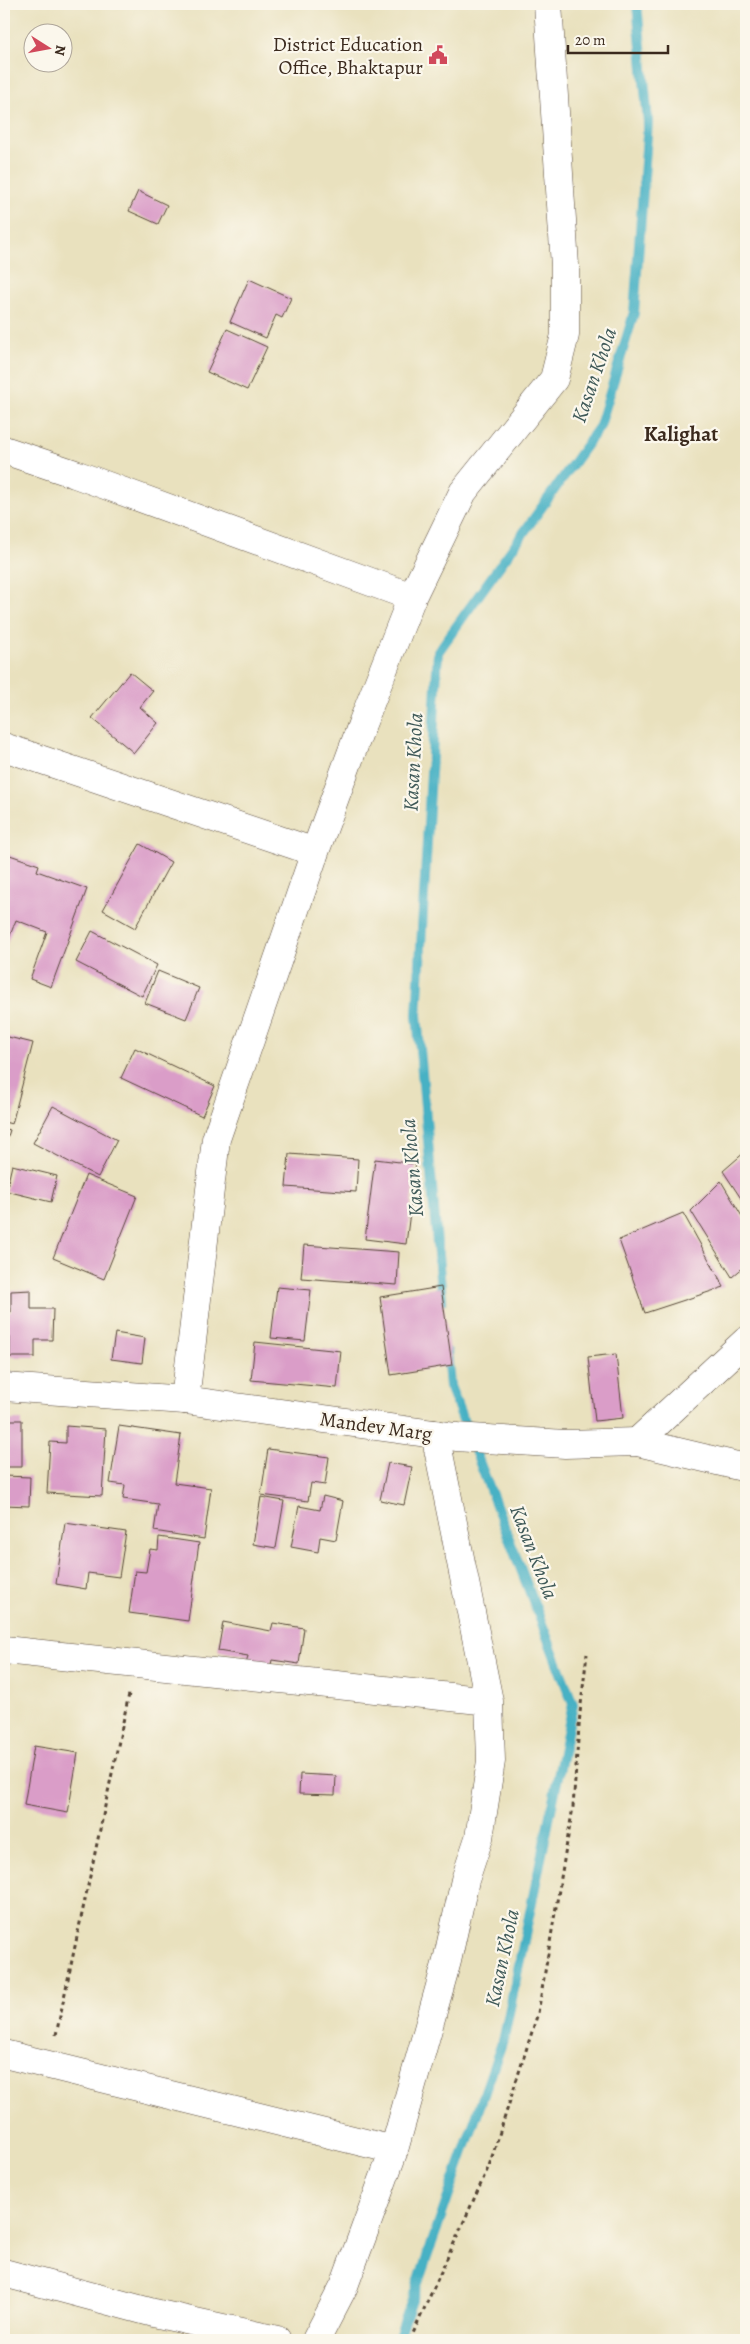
<svg xmlns="http://www.w3.org/2000/svg" width="750" height="2344" font-family="Alegreya,serif">
	<style>
		.lines { fill: none; stroke-linecap: round; stroke-linejoin: round }
		.stream { stroke: #46b1c4; stroke-width: 10 }
		.building { fill: #da9dc8 }
		.minor-casing { stroke: #554536; stroke-width: 29 }
		.secondary-casing { stroke: #554536; stroke-width: 29 }
		.path { stroke: #554536; stroke-width: 3; stroke-dasharray: 4 4; stroke-linecap: butt }
		.minor { stroke: #fff; stroke-width: 28 }
		.secondary { stroke: #fff; stroke-width: 28 }
		.labels { text-anchor: middle; stroke-width: 4.5; stroke-linejoin: round; paint-order: stroke }
		.poi-label { font-size: 20px; fill: #3b2a1e; stroke: #fbf7ec; text-anchor: end }
		.street-label { font-size: 20px; fill: #3b2a1e; stroke: #fbf7ec }
		.water-label { font-size: 21px; font-style: italic; fill: #3f5958; stroke: #fbf7ec }
		.neighbourhood-label { font-size: 21px; font-weight: bold; fill: #3b2a1e; stroke: #fbf7ec }
	</style>
	<rect width="100%" height="100%" fill="#fbf7ec"/>
	<filter id="ink" filterUnits="userSpaceOnUse"><feTurbulence type="fractalNoise" baseFrequency=".02" numOctaves="2"/><feDisplacementMap in="SourceGraphic" scale="10" xChannelSelector="R" yChannelSelector="G"/><feConvolveMatrix kernelMatrix="1 2 1 2 8 2 1 2 1" color-interpolation-filters="sRGB"/></filter>
	<filter id="wash" filterUnits="userSpaceOnUse"><feTurbulence type="fractalNoise" baseFrequency=".0096" numOctaves="4" result="noise"/><feDisplacementMap in="SourceGraphic" scale="20" xChannelSelector="R" yChannelSelector="G"/><feGaussianBlur stdDeviation="1.12" result="paint"/><feColorMatrix in="noise" values="0 0 0 0 0 0 0 0 0 0 0 0 0 0 0 0 0 1.4 0 .05"/><feComposite in="paint" operator="in"/></filter>
	<g filter="url(#wash)">
		<rect width="100%" height="100%" fill="#e9e1be"/>
		<g class="lines">
			<!-- stream -->
			<path class="stream" d="M442 1300 417 1015 438 652 600 426 634 313 648 122 637 4
				M398 2340 504 2037 573 1704 450 1386 447 1352"/>
		</g>
		<g id="blocks">
			<!-- building -->
			<path class="building" d="M138 191 167 205 158 224 129 211Z
				M249 279 291 298 282 318 276 315 266 338 230 322Z
				M227 329 267 347 247 390 207 372Z
				M130 672 153 691 140 707 158 723 134 753 92 718Z
				M140 844 171 862 135 928 103 910Z
				M4 853 39 865 37 871 87 889 51 987 30 979 47 932 16 920 4 951Z
				M92 931 157 965 142 996 76 962Z
				M158 971 199 988 186 1019 145 1003Z
				M4 1036 33 1043 12 1124 4 1122Z
				M135 1048 215 1086 202 1116 121 1078Z
				M53 1106 117 1140 98 1177 33 1143Z
				M4 1128 10 1130 4 1149Z
				M746 1151V1206L723 1171Z
				M289 1154 358 1159 356 1192 286 1187Z
				M375 1159 416 1164 406 1244 365 1239Z
				M12 1165 57 1176 51 1202 6 1191Z
				M86 1175 137 1196 104 1279 53 1258Z
				M721 1181 746 1223V1265L732 1277 691 1211Z
				M683 1213 724 1287 645 1313 619 1240Z
				M304 1245 399 1252 397 1285 301 1278Z
				M277 1287 311 1290 305 1341 271 1338Z
				M441 1287 452 1365 391 1375 380 1297Z
				M31 1290V1309H53L52 1340H35V1357H10V1338H4V1312H11V1291Z
				M115 1333 145 1338 142 1363 111 1359Z
				M255 1342 341 1351 337 1388 251 1380Z
				M616 1354 623 1418 595 1421 588 1357Z
				M4 1420H22V1467H4Z
				M66 1426 106 1429 102 1496 47 1493 50 1442 66 1443Z
				M119 1426 181 1435 174 1483 211 1488 204 1539 154 1531 158 1504 123 1499 125 1485 110 1483Z
				M268 1449 329 1457 325 1485 311 1483 308 1501 261 1495Z
				M388 1463 412 1467 404 1505 380 1500Z
				M4 1476 30 1477 29 1506 4 1505Z
				M323 1496 343 1501 336 1540 320 1537 318 1552 291 1547 299 1506 320 1510Z
				M261 1497 284 1501 276 1548 253 1544Z
				M65 1523 126 1532 119 1577 88 1573 86 1589 56 1584Z
				M159 1537 199 1543 188 1621 129 1613 135 1571 146 1572 150 1549 158 1550Z
				M223 1622 271 1631 273 1623 304 1628 299 1664 272 1660 270 1669 246 1665 248 1656 218 1651Z
				M34 1746 78 1753 68 1813 24 1805Z
				M300 1774 336 1776 335 1795 299 1794Z"/>
		</g>
	</g>
	<g filter="url(#ink)">
		<use href="#blocks" fill-opacity="0" stroke="#554536" stroke-width="1"/>
		<g class="lines">
			<!-- minor casing -->
			<g class="minor-casing">
				<path id="minor" d="M4 450 75 474 412 597
					M4 747 315 852
					M185 1400 216 1139 315 852 362 724 412 597 463 492 554 379 565 335V266L548 4
					M637 1442 746 1341
					M4 1650 489 1701
					M4 2054 394 2150
					M4 2273 154 2313 277 2340
					M316 2340 344 2286 394 2150 447 1961 465 1880 479 1838 491 1761 489 1701 435 1434"/>
			</g>
			<!-- secondary casing -->
			<g class="secondary-casing">
				<path id="secondary" d="M4 1387 185 1400 456 1437 565 1444 637 1442 746 1468"/>
			</g>
			<!-- path -->
			<path class="path" d="M4 12 7 4
				M56 2035 129 1694
				M410 2340 489 2166 538 2013 573 1807 580 1713 587 1654"/>
			<!-- minor -->
			<use href="#minor" class="minor"/>
			<!-- secondary -->
			<use href="#secondary" class="secondary"/>
		</g>
	</g>
	<!-- icons -->
	<defs>
		<g id="civic-bare" transform="scale(1.5)"><path d="M-.6-6.5H3V-4.5H.6V-3L4-1V1h2V6H-6V1h2V-1L-.6-3ZM-1.2 2.5V6h2.4V2.5Z" fill="#d1495b" stroke="#fbf7ec" stroke-width="2.5" paint-order="stroke"/></g>
	</defs>
	<g fill-rule="evenodd">
		<use href="#civic-bare" x="438" y="55"/>
	</g>
	<g class="labels">
		<!-- poi labels -->
		<g class="poi-label">
			<text x="423" y="51">District Education<tspan x="423" dy="23">Office, Bhaktapur</tspan></text>
		</g>
		<!-- street labels -->
		<g class="street-label">
			<text transform="translate(376 1426) rotate(8)" y="7">Mandev Marg</text>
		</g>
		<!-- water labels -->
		<g class="water-label">
			<text transform="translate(594 375) rotate(-71)" y="7">Kasan Khola</text>
			<text transform="translate(413 762) rotate(-87)" y="7">Kasan Khola</text>
			<text transform="translate(412 1168) rotate(-95)" y="7">Kasan Khola</text>
			<text transform="translate(534 1552) rotate(69)" y="7">Kasan Khola</text>
			<text transform="translate(502 1958) rotate(-78)" y="7">Kasan Khola</text>
		</g>
		<!-- neighbourhood labels -->
		<g class="neighbourhood-label">
			<text x="681" y="441">Kalighat</text>
		</g>
	</g>
	<!-- margin -->
	<rect width="750" height="2344" fill="none" stroke="#fbf7ec" stroke-width="20"/>
	<!-- north arrow -->
	<g transform="translate(48 48) rotate(101)"><circle r="24" fill="#fbf7ec" stroke="#aea59a"/>
	<path d="M0-4L9 19L0 12L-9 19Z" fill="#d1495b"/>
	<text y="-8" font-size="14" font-weight="bold" text-anchor="middle" fill="#3b2a1e">N</text>
	</g>
	<!-- scale -->
	<path d="M568 45v8h100v-8" fill="none" stroke="#3b2a1e" stroke-width="2.5"/>
	<text x="575" y="45" font-size="15" fill="#3b2a1e" stroke="#fbf7ec" stroke-width="4" paint-order="stroke">20 m</text>
</svg>
